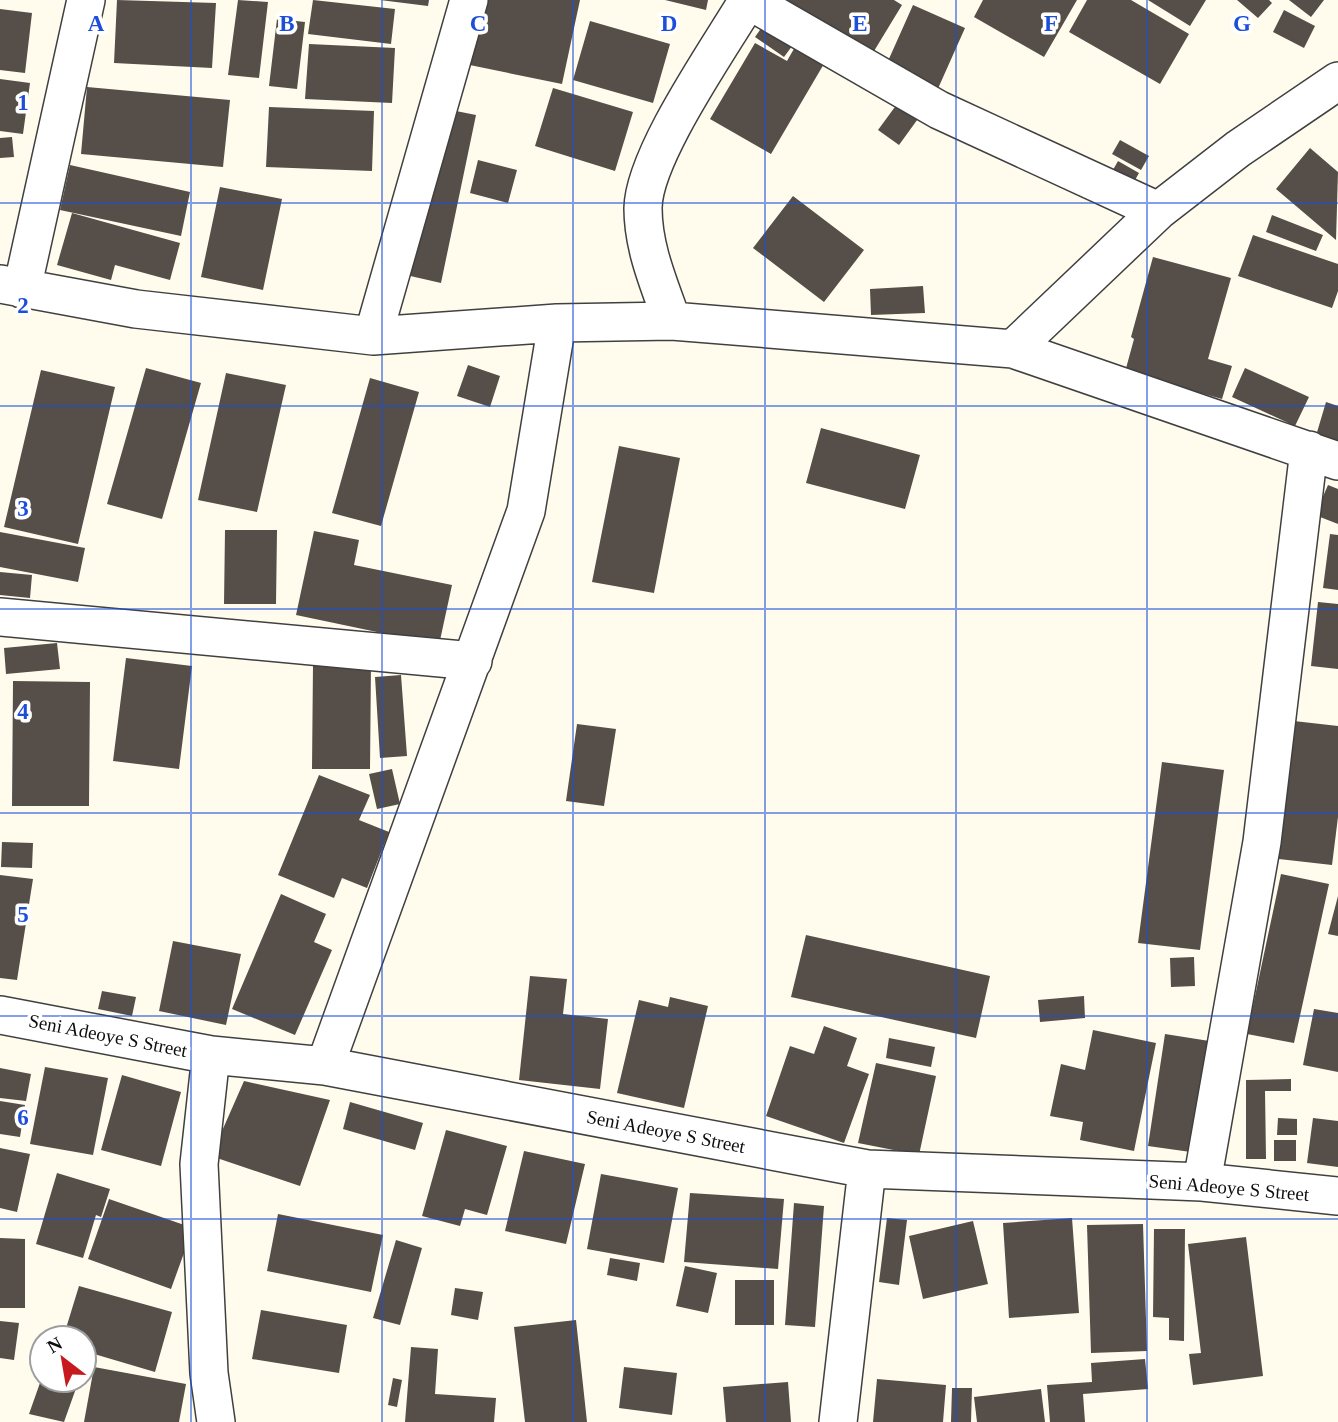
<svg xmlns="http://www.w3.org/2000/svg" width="1338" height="1422" font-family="Georgia,serif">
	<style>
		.building { fill: #564e48 }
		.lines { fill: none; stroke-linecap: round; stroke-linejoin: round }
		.minor-casing { stroke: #404040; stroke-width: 40 }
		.minor { stroke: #fff; stroke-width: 37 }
		.grid { fill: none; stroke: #1d4ed8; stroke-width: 2; stroke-opacity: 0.55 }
		.labels { text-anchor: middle; stroke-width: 7; stroke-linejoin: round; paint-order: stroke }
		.street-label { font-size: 19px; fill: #0d0d0d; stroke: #fff }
		.grid-label { font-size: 23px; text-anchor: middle; font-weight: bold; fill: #1d4ed8; stroke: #fff; stroke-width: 7; stroke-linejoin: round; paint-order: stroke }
	</style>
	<rect width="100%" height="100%" fill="#fffced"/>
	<!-- building -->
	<path class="building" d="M117 0 216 3 212 68 114 63Z
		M238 0 268 2 259 78 228 75Z
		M313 0 395 9 391 44 308 34Z
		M380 0H429L428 6Z
		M474 0H580L562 84 460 63Z
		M665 0H708L706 10Z
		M775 0H894L902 5 871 56Z
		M983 0H1077L1044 57 974 17Z
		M1087 0H1131L1189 34 1160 84 1069 32Z
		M1148 0H1206L1190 26Z
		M1237 0H1269L1272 3 1258 18Z
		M1289 0H1324L1311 17Z
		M913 5 965 28 936 93 884 70Z
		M0 9 32 13 25 73 0 70Z
		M1284 10 1315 26 1304 48 1273 32Z
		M769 17 798 38 784 57 755 37Z
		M277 19 305 22 297 89 269 86Z
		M590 21 670 44 653 103 573 80Z
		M799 40 828 57 771 154 710 119 755 43 787 61Z
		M309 44 395 48 392 103 305 99Z
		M0 79 30 83 23 134 0 131Z
		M87 87 230 100 223 167 81 154Z
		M553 88 633 112 615 171 535 146Z
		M900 100 920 116 899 145 878 130Z
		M269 107 374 111 372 171 266 167Z
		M441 108 476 115 441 283 406 275Z
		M12 137 14 157 0 158V138Z
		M1120 140 1149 156 1141 170 1112 154Z
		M1310 148 1338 172 1336 240 1276 189Z
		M478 160 517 170 508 203 470 193Z
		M1118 161 1139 173 1130 189 1109 177Z
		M70 165 190 192 181 236 60 210Z
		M220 187 282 199 263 290 201 277Z
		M793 196 864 250 824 302 753 248Z
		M72 213 180 243 170 280 115 265 111 280 57 265Z
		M1272 215 1323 235 1316 251 1266 232Z
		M1253 235 1338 264V291L1332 308 1238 276Z
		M1153 257 1231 278 1208 359 1232 366 1222 399 1125 372 1134 339 1131 337Z
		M923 286 925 313 871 315 870 289Z
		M468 365 500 376 490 407 457 396Z
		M146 368 201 383 162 519 107 504Z
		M1245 368 1309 397 1295 426 1232 397Z
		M41 370 115 387 78 544 4 527Z
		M226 373 286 385 257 512 198 500Z
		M370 378 419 392 381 526 332 513Z
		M1326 402 1338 406V445L1315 439Z
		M821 428 920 455 905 509 806 483Z
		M619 446 680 458 654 593 592 582Z
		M1328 485 1338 489V524L1315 515Z
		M225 530H277L276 604H224Z
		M314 531 359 540 354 565 452 585 439 645 296 615Z
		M0 532 85 548 78 582 0 567Z
		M1330 534 1338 535V590L1323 588Z
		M0 572 32 575 30 598 0 595Z
		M1318 602 1338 604V669L1311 666Z
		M57 643 60 669 6 674 4 648Z
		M126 658 192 666 179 769 113 761Z
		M371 663 370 769H312L313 664Z
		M401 675 407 756 380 758 375 677Z
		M13 681 90 682 89 806H12Z
		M1285 720 1338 726V817L1332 865 1270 858Z
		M577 724 616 729 604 806 566 801Z
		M1162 762 1224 770 1200 950 1138 943Z
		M392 769 400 804 377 809 369 774Z
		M319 775 370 795 359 820 389 832 367 888 342 878 334 898 278 875Z
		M2 842 33 843 32 868 1 867Z
		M1281 874 1329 884 1294 1043 1247 1034Z
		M0 875 33 879 17 980 0 978Z
		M281 894 326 914 314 942 332 950 295 1035 232 1009Z
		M1338 896V936L1328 934Z
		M806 935 990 976 976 1038 791 997Z
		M173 941 241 954 226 1025 159 1011Z
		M1194 957 1195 986 1171 987 1170 958Z
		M530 976 567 979 563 1014 608 1019 600 1089 519 1080Z
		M102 991 136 997 132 1016 98 1009Z
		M1084 996 1085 1018 1040 1022 1038 1000Z
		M670 997 708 1006 684 1108 617 1093 639 1000 668 1007Z
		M1314 1009 1338 1013V1072L1303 1065Z
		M824 1026 857 1038 847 1066 869 1074 844 1143 766 1116 790 1046 814 1054Z
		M1093 1030 1156 1043 1134 1151 1080 1140 1083 1122 1050 1116 1061 1064 1085 1070Z
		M1165 1034 1222 1043 1205 1154 1148 1146Z
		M889 1038 935 1047 931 1067 886 1058Z
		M876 1063 936 1076 919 1155 858 1143Z
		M45 1067 108 1078 93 1155 30 1144Z
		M0 1068 31 1074 26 1101 0 1098Z
		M122 1075 181 1092 161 1166 101 1150Z
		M1291 1079V1091H1265L1266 1159H1246V1080Z
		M244 1081 330 1100 300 1186 211 1156Z
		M0 1101 25 1105 20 1137 0 1134Z
		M350 1102 423 1123 415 1150 343 1129Z
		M1278 1118 1297 1119V1135H1277Z
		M1313 1118 1338 1121V1167L1307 1163Z
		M446 1130 507 1146 487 1215 465 1209 460 1226 422 1216Z
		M1274 1140H1296V1161H1274Z
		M0 1148 30 1154 17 1212 0 1208Z
		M524 1151 585 1164 566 1244 505 1231Z
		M57 1173 110 1189 101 1217 96 1215 83 1258 36 1244Z
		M601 1174 678 1188 664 1263 587 1249Z
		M690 1193 784 1199 778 1269 684 1262Z
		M109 1199 193 1228 171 1289 88 1259Z
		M794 1203 824 1206 815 1327 785 1325Z
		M278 1214 383 1235 371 1292 267 1271Z
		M887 1218 907 1220 899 1285 879 1282Z
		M1072 1218 1079 1313 1009 1318 1003 1223Z
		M973 1221 988 1284 923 1299 909 1236Z
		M1143 1224 1147 1351 1091 1353 1087 1225Z
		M1154 1229H1185L1184 1341 1169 1340V1318L1153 1317Z
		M1246 1237 1263 1376 1193 1385 1189 1354 1201 1353 1188 1244Z
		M0 1238 25 1239V1308H0Z
		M396 1240 422 1248 400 1325 373 1318Z
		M610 1258 640 1263 637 1281 607 1275Z
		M685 1266 717 1273 708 1313 676 1306Z
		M735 1280H774V1325H735Z
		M79 1286 172 1312 155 1372 84 1351V1338H63Z
		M455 1288 483 1292 478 1320 451 1315Z
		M261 1310 347 1325 339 1373 252 1359Z
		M576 1320 587 1422H525L514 1327Z
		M0 1321 19 1323 14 1360 0 1358Z
		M411 1347 438 1349 435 1394 496 1398 494 1422H405Z
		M1145 1359 1148 1389 1083 1394 1085 1422H1050L1047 1385 1092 1382 1091 1363Z
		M94 1367 186 1384 179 1422H84Z
		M624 1367 677 1373 672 1415 619 1408Z
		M393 1378 402 1380 397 1407 388 1405Z
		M877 1379 946 1385 943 1422H873Z
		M41 1380H79L64 1422 29 1414Z
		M788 1382 791 1422H726L723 1387Z
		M952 1388H972L971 1422H951Z
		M1041 1389 1045 1422H977L974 1397Z"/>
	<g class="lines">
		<!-- minor casing -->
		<g class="minor-casing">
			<path id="minor" d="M748 0 939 110 1158 211
				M0 284 136 309 373 336 557 323 672 321 1013 349 1338 461
				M22 289 86 0
				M672 321C659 284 643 248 643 208 644 155 719 49 748 0
				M373 336 469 0
				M1013 349 1158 211 1238 149 1338 81
				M0 617 473 661
				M0 1015 211 1055 325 1066 867 1169 1202 1182 1338 1196
				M211 1055 199 1164 209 1373 216 1422
				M325 1066 526 511 557 323
				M1202 1182 1262 842 1309 450
				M838 1422 867 1169"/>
		</g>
		<!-- minor -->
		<use href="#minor" class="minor"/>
	</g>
	<!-- grid -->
	<path class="grid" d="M191 0V1422M382 0V1422M573 0V1422M765 0V1422M956 0V1422M1147 0V1422M0 203H1338M0 406H1338M0 609H1338M0 813H1338M0 1016H1338M0 1219H1338"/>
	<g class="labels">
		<!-- street labels -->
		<g class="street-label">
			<text transform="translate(108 1035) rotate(11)" y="7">Seni Adeoye S Street</text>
			<text transform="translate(666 1131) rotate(11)" y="7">Seni Adeoye S Street</text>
			<text transform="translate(1229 1187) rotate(5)" y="7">Seni Adeoye S Street</text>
		</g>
	</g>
	<g class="grid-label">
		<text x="96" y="31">A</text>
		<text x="287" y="31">B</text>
		<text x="478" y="31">C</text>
		<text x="669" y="31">D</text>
		<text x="860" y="31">E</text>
		<text x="1051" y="31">F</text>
		<text x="1242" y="31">G</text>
		<text x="23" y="110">1</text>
		<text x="23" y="313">2</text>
		<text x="23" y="516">3</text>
		<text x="23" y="719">4</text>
		<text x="23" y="922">5</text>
		<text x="23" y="1125">6</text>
	</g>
	<!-- north arrow -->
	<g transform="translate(63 1359) rotate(329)"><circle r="33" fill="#ffffff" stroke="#9e9e9e" stroke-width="2"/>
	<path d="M0-5L12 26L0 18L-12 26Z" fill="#c71a1f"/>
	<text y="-10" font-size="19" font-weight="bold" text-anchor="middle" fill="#0d0d0d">N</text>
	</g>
</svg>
